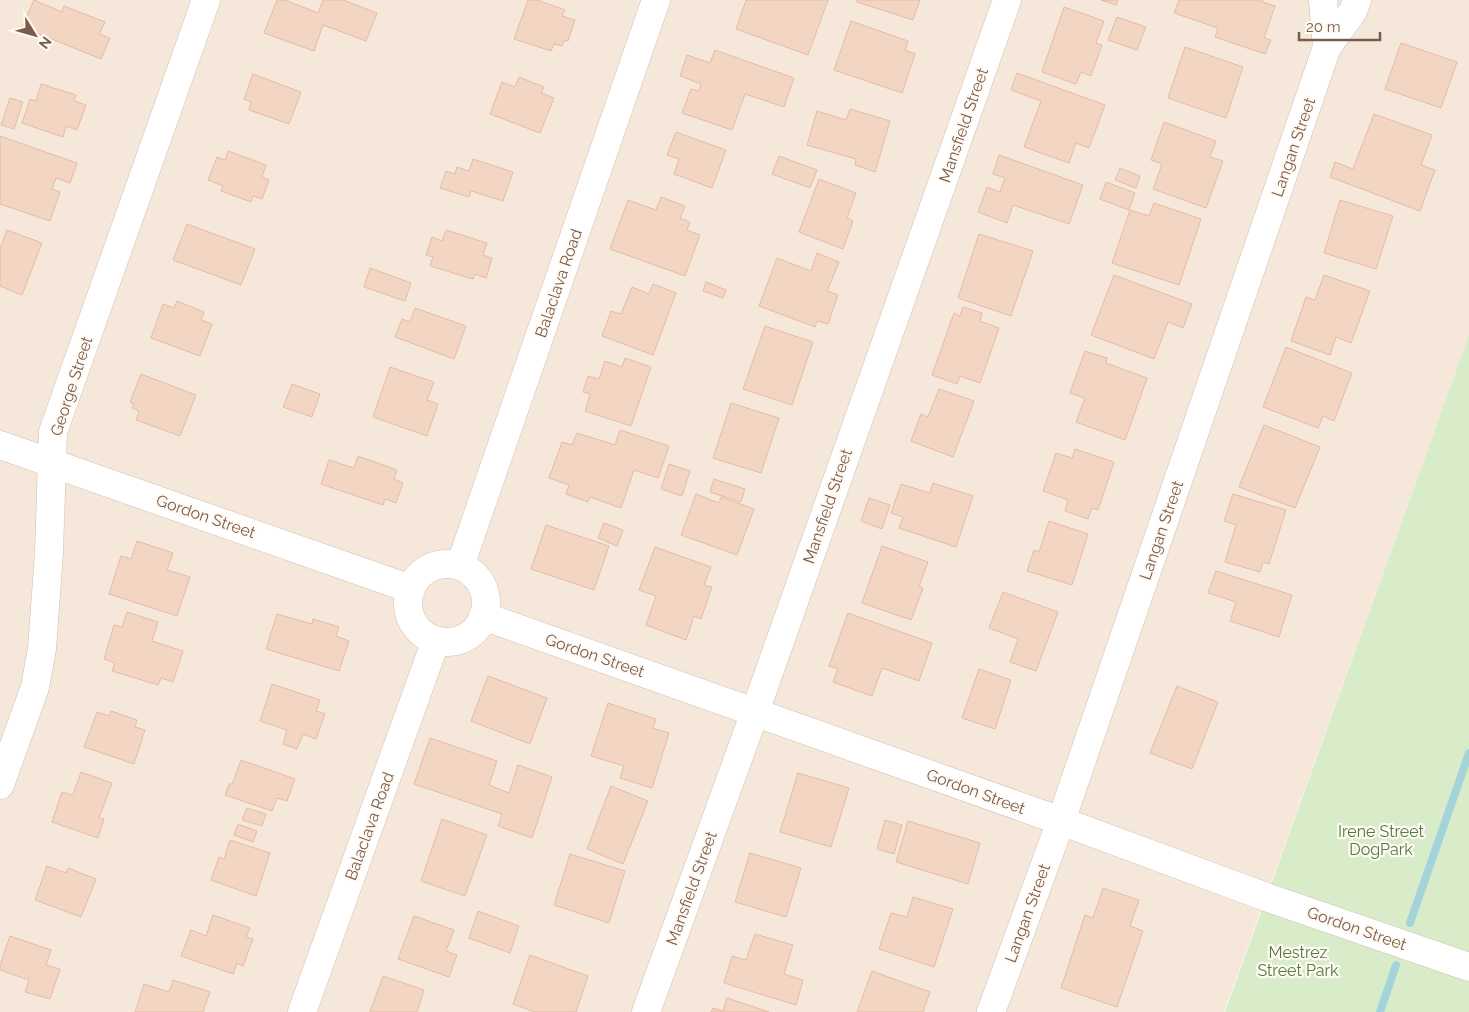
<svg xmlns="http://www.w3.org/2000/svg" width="1469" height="1012" font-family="Raleway,sans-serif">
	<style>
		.residential { fill: #f5e8da }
		.green { fill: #d8ecc9 }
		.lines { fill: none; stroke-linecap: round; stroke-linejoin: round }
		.stream { stroke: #a5d3da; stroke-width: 8 }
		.building { fill: #f3d5c3; stroke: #e6bba3 }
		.street-casing { stroke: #d1beb0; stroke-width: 29 }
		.secondary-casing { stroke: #d6c0b0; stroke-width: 29 }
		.street { stroke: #fff; stroke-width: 28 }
		.secondary { stroke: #fff; stroke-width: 28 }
		.labels { text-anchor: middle; stroke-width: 4.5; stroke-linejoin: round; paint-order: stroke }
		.street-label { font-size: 16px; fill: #7a5c4d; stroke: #fffaf3 }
		.park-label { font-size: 16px; fill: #537a41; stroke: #fffaf3 }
	</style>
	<rect width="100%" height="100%" fill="#fdf6ec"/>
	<!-- residential -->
	<path class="residential" d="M0 0H1469V335L1224 1012H0Z"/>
	<!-- green -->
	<path class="green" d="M1469 335V1012H1225Z"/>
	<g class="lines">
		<!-- stream -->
		<path class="stream" d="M1410 923 1469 753
			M1380 1012 1396 965"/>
	</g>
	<!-- building -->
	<path class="building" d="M34 0 62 12 64 6 105 22 99 34 110 38 101 59 22 27Z
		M277 0H285L318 13 323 0H343L377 13 366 41 323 25 314 51 264 33Z
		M528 0H537L565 10 562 16 575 20 568 41 564 40 562 46 554 44 551 51 514 39Z
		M746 0H828L808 55 736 29Z
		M857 0H920L913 20 857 2Z
		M1101 0H1118L1116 5Z
		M1179 0H1263L1262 2 1275 6 1264 38 1271 40 1265 54 1215 37 1218 28 1174 13Z
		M1064 7 1104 21 1096 43 1102 45 1091 76 1081 72 1076 84 1042 72Z
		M1117 17 1146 27 1137 50 1108 40Z
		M851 21 908 41 905 50 915 54 902 93 834 70Z
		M1401 43 1457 62 1441 108 1385 89Z
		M1185 47 1243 67 1226 118 1168 98Z
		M715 50 794 78 784 107 745 94 732 130 682 113 691 89 699 91 701 84 680 76 687 55 710 63Z
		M1017 73 1105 105 1089 148 1076 143 1069 163 1024 147 1041 101 1011 90Z
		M253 74 301 92 289 124 249 110 251 102 244 99Z
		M519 77 544 87 541 93 554 98 540 133 490 114 502 82 515 87Z
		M41 84 76 95 74 101 86 105 77 130 66 126 63 137 22 123 30 99 36 101Z
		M10 98 23 102 14 129 1 125Z
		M850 109 890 121 875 172 855 165 856 159 807 145 817 111 846 120Z
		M1374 114 1432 135 1421 165 1435 170 1420 211 1330 177 1335 162 1353 169Z
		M1164 122 1216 141 1210 157 1223 161 1206 208 1153 189 1162 164 1151 160Z
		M676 132 726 150 712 188 674 174 679 159 667 155Z
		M0 136 77 163 70 183 56 178 52 189 60 192 50 221 0 204Z
		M228 151 266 165 262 177 269 180 262 199 253 196 251 202 221 191 223 186 208 180 217 157 225 160Z
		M999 155 1083 185 1069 224 1013 205 1007 223 978 212 987 187 1000 192 1005 178 993 174Z
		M779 156 817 170 810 188 772 174Z
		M473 159 513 172 503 201 471 191 469 197 440 188 446 171 455 174 457 167 469 171Z
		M1120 168 1140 176 1136 188 1115 180Z
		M819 179 856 193 847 218 853 221 843 249 799 232Z
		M1106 182 1135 193 1129 210 1100 199Z
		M661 197 685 206 680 218 690 222 687 230 700 235 685 276 610 249 628 200 656 210Z
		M1340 200 1393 216 1376 269 1324 253Z
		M1154 203 1201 219 1179 285 1112 263 1130 210 1149 216Z
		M187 224 255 249 241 285 173 260Z
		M7 230 42 243 22 295 0 286V249Z
		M446 230 487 243 483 255 492 258 486 278 475 274 473 279 430 266 433 257 426 255 432 237 442 241Z
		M979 234 1033 251 1011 316 958 298Z
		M817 253 839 262 827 291 838 295 828 324 817 321 815 327 759 306 777 258 811 271Z
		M370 268 411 283 405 301 364 287Z
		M1114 275 1192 304 1183 328 1168 322 1154 359 1091 335Z
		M1324 275 1370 291 1351 343 1336 337 1330 355 1291 341 1306 297 1315 300Z
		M706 282 726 290 723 298 703 291Z
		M653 284 676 293 653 355 602 336 611 311 621 314 632 287 649 294Z
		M177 301 204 312 201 320 212 324 200 356 151 338 163 304 174 308Z
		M963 307 982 313 980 321 999 328 980 383 960 376 957 384 932 375 954 313 960 316Z
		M415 308 466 326 454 359 395 337 402 319 410 322Z
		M765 326 813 342 792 405 743 389Z
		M1286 347 1352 373 1334 421 1323 416 1318 428 1263 407Z
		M1085 351 1107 358 1106 363 1147 378 1125 440 1076 422 1085 398 1070 393Z
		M625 358 651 367 631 426 585 411 590 394 583 392 588 376 599 379 605 361 622 367Z
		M390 367 434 382 427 400 438 404 427 436 373 417Z
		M141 374 196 395 180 436 136 420 139 411 132 408 134 404 130 402Z
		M292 384 320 394 312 417 283 407Z
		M939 389 974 401 953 457 911 441 921 414 928 417Z
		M731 403 779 418 761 473 713 458Z
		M1264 425 1320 447 1295 508 1239 487Z
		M620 430 669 446 658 478 634 470 621 508 590 497 588 502 566 494 569 485 549 478 562 442 572 445 577 433 615 445Z
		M1075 449 1114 462 1098 510 1092 508 1088 519 1065 511 1068 500 1043 491 1056 453 1072 458Z
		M358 456 397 470 394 479 403 483 396 503 385 499 383 505 321 484 329 460 354 468Z
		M669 464 690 471 682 496 661 489Z
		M714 479 745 489 741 502 710 492Z
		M933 483 973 496 956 547 899 528 903 517 891 513 901 484 930 493Z
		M696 494 719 503 721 497 754 509 737 555 681 535Z
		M1233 494 1286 510 1269 564 1263 562 1260 572 1225 562 1236 525 1224 521Z
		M869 498 890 505 882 529 861 521Z
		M1049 521 1088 534 1072 585 1027 571 1034 550 1039 552Z
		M604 523 623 530 617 546 598 538Z
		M546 525 609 546 594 590 531 569Z
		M137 541 173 553 167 570 190 577 177 616 109 594 121 556 131 559Z
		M882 546 928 562 919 586 923 588 911 620 862 603Z
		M655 547 711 567 704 585 712 587 701 619 694 616 686 640 646 625 656 596 639 590Z
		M1216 571 1292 595 1279 637 1230 621 1236 602 1208 593Z
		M1003 592 1058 612 1036 671 1010 662 1018 639 989 628Z
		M127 612 158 622 152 641 183 651 173 682 161 678 158 685 112 671 115 663 104 659 114 625 122 627Z
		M848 613 932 643 919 681 882 668 872 696 833 682 838 669 829 666Z
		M277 614 312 624 313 619 339 627 336 636 349 641 339 671 266 649Z
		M979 669 1011 680 995 729 962 718Z
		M488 676 547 698 530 744 471 721Z
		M272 684 320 700 316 711 325 714 316 739 303 734 297 749 283 744 287 730 260 721Z
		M1177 686 1218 702 1192 769 1150 753Z
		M608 703 656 719 653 728 669 733 652 788 620 778 624 766 591 756Z
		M111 711 137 720 135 727 145 730 134 764 84 747 97 712 109 716Z
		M430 738 497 761 489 785 509 793 518 765 552 777 532 838 498 826 502 814 414 784Z
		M241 760 295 779 287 801 277 798 272 811 225 795 229 784H232Z
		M81 772 112 783 99 818 104 819 98 838 52 822 62 792 73 795Z
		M798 773 849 788 831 847 780 832Z
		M611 786 648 801 623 864 587 849Z
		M247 808 266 814 262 826 242 820Z
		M442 819 487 835 465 896 421 881Z
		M885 820 902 825 894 854 877 849Z
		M908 821 980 843 968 884 896 862Z
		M238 824 257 831 253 842 234 835Z
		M230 840 270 853 256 896 211 880 219 857 224 859Z
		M750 853 801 868 786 917 735 902Z
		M570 854 625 871 609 923 554 905Z
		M47 866 66 873 68 868 96 879 81 917 35 900Z
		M1103 888 1139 900 1130 926 1143 931 1117 1007 1061 988 1085 915 1093 918Z
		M913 897 953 909 934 967 879 949 891 913 907 917Z
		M478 911 519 926 510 953 469 938Z
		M213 915 250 928 246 937 253 939 243 966 237 963 233 974 181 956 191 930 206 936Z
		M414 916 454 930 446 951 457 955 449 977 398 959Z
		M755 934 793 945 784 974 803 980 796 1005 724 983 732 956 746 960Z
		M10 936 51 950 46 965 60 969 50 999 25 992 29 980 0 970V965Z
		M530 955 588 976 576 1012H535L513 1004Z
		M872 971 930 992 923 1012H857Z
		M383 976 424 990 417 1012H370Z
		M173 980 210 992 203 1012H135L144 984 169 992Z
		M727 998 769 1012H711L713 1008 723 1011Z"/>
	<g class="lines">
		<!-- street casing -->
		<g class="street-casing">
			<path id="street" d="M1323 0 1327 47
				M0 445 411 589
				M483 616 1061 821 1266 897 1469 967
				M0 785 35 687 42 649 49 552 53 432 206 0
				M646 1012 755 712 1007 0
				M991 1012 1061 821 1327 47 1353 11 1357 0"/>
		</g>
		<!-- secondary casing -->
		<g class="secondary-casing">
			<path id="secondary" d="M408 603a39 39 0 1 1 78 0a39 39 0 1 1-78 0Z
				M460 566 656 0
				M302 1012 436 640"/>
		</g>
		<!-- street -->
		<use href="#street" class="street"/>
		<!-- secondary -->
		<use href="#secondary" class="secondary"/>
	</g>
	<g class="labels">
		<!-- street labels -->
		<g class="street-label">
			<text transform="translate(963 125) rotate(-71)" y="6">Mansfield Street</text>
			<text transform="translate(1293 147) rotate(-71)" y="6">Langan Street</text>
			<text transform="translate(558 283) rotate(-71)" y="6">Balaclava Road</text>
			<text transform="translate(71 386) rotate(-72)" y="6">George Street</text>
			<text transform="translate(827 506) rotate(-71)" y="6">Mansfield Street</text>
			<text transform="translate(206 516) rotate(19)" y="6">Gordon Street</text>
			<text transform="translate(1161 530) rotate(-71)" y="6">Langan Street</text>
			<text transform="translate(595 655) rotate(19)" y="6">Gordon Street</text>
			<text transform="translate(976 791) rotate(20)" y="6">Gordon Street</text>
			<text transform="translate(369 826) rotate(-70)" y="6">Balaclava Road</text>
			<text transform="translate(691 888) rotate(-70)" y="6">Mansfield Street</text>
			<text transform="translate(1027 913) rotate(-70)" y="6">Langan Street</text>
			<text transform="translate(1357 928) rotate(19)" y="6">Gordon Street</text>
		</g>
		<!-- park labels -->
		<g class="park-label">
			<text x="1381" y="837">Irene Street<tspan x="1381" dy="18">DogPark</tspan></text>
			<text x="1298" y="958">Mestrez<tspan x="1298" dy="18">Street Park</tspan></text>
		</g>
	</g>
	<!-- north arrow -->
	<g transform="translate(35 35) rotate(127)" stroke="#fffaf3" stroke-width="4" paint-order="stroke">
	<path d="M0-4L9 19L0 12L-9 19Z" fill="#7a5c4d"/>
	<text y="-8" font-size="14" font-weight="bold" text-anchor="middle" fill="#7a5c4d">N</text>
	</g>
	<!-- scale -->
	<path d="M1299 32v8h81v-8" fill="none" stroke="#7a5c4d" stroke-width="2.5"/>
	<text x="1306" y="32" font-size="15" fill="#7a5c4d" stroke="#fffaf3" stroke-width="4" paint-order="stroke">20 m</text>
</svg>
